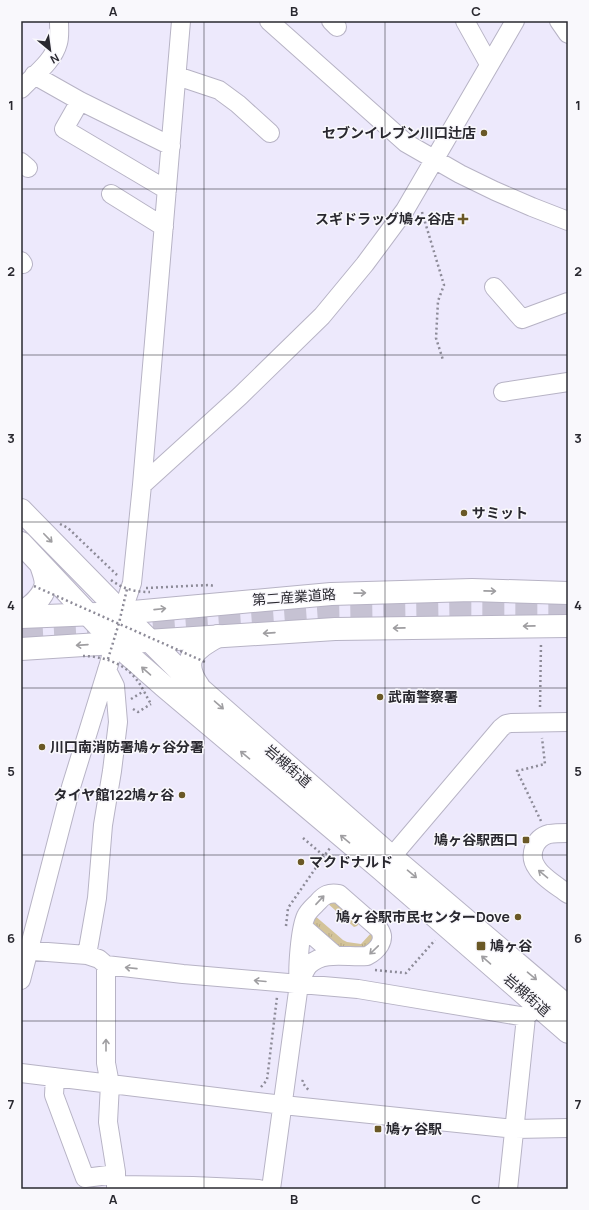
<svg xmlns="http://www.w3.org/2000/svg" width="589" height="1210" font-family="Manrope,'Noto Sans JP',sans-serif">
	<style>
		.grass { fill: url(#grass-tufts) }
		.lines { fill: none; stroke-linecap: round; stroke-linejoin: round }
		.major-tunnel { stroke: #c6c2d3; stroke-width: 22; stroke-dasharray: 22 11; stroke-linecap: butt }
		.minor-casing { stroke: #b7b3c5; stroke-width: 20 }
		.major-casing { stroke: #b7b3c5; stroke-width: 24 }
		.highway-casing { stroke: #b7b3c5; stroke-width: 24 }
		.path { stroke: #8d8b98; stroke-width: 2.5; stroke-dasharray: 2 3; stroke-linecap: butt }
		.minor { stroke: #fff; stroke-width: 18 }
		.major { stroke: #fff; stroke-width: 22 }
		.highway { stroke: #fff; stroke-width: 22 }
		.path-bridge { stroke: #8d8b98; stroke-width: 2.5; stroke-dasharray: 2 3; stroke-linecap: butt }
		.oneway { stroke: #9f9ea1 }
		.grid { fill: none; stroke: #29282f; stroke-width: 1; stroke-opacity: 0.55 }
		.poi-dot { fill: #6a5826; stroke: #f9f8fc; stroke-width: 1.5 }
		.labels { text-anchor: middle; stroke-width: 3; stroke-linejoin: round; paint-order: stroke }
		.poi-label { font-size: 14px; font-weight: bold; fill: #29282f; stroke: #f9f8fc; text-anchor: start }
		.street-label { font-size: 14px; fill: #29282f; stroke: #f9f8fc }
		.neatline { fill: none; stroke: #29282f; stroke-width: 1.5 }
		.grid-label { font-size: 13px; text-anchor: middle; font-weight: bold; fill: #29282f }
	</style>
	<defs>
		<pattern id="grass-tufts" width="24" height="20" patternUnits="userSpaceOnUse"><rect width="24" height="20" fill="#d3c399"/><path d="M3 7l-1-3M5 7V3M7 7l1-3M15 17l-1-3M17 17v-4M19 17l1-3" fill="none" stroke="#b5a884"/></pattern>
	</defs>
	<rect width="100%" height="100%" fill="#ede9fc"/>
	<!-- grass -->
	<path class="grass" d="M333 900 360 922 357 926 354 927 326 902Z
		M314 915 343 940 347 942 361 944 372 932 374 939 366 948H337L310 921Z"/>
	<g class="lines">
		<!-- major-tunnel -->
		<path class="major-tunnel" d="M21 633 131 627 332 613 457 611H568"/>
		<!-- minor casing -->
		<g class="minor-casing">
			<path id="minor" d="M269 21 406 143 460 174 495 191 532 207 568 221
				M331 21 337 27
				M465 21 489 64
				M559 21 568 34
				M34 75 80 101 171 146
				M177 76 219 90 238 104 270 133
				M21 89C34 75 53 62 58 43 60 37 59 28 59 21
				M80 101 64 129 167 190
				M21 162 28 168
				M111 194 164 227
				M21 261 23 264
				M494 287 522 319 568 302
				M503 392 568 382
				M142 485 240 396 322 316 365 264 405 210 515 21
				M568 833C562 833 555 833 549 834 534 838 528 856 537 868 543 878 559 887 568 894
				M383 867 501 728 506 724 511 723 568 722
				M303 927 335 955
				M21 950 87 955 99 959 106 965 183 974 358 989 526 1017 538 1005
				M87 955 97 898 103 825 112 771 118 722 115 686 107 670
				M106 965V1063L110 1084 108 1122 116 1172V1189
				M21 980 71 787 109 664 122 613 132 583 142 485 181 21
				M21 1073 283 1105 515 1129 568 1128
				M55 1077 54 1095 85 1178 116 1174
				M116 1185 193 1186 259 1189
				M271 1189 299 984C297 970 300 929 306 916 308 911 314 906 318 902 324 895 329 892 339 894L379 929C387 940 377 951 367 956 349 958 324 950 309 965 305 969 302 978 299 984
				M508 1189 526 1017"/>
		</g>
		<!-- major casing -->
		<g class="major-casing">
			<path id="major" d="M21 617 122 613 331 594 472 590 568 593
				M21 649 335 629 568 626"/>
		</g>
		<!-- highway casing -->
		<g class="highway-casing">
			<path id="highway" d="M21 510 122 613 182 673 392 857 568 1007
				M21 543 115 643 165 687 381 869 568 1032
				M21 614C30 607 42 599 45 587 47 581 43 571 41 565
				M199 687C180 660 194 649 218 636"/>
		</g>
		<!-- path -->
		<path class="path" d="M422 212 444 285 438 301 436 338 443 360
			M60 524 68 528 117 575
			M146 588 209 585 215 586
			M131 699 144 691
			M540 707 541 642
			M133 709 138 712 151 704
			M541 821 517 771 545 764 542 738
			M303 838 324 856 330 848
			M286 926 288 908 324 856
			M375 970 406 973 435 940
			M303 1080 302 1082 310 1092
			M261 1087 267 1080 277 997"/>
		<!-- minor -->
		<use href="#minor" class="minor"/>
		<!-- major -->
		<use href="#major" class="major"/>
		<!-- highway -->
		<use href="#highway" class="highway"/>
		<!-- path-bridge -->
		<path class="path-bridge" d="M111 580C123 589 135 592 150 592
			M34 586 205 662
			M83 656C102 656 124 663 136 679 142 686 146 696 151 704
			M108 659 119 623 127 589"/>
	</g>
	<!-- one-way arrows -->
	<defs><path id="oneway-shaft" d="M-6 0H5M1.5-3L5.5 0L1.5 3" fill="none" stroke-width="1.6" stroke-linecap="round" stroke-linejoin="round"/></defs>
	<g class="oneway">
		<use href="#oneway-shaft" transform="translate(48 538) rotate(46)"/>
		<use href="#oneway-shaft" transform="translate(490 591) rotate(1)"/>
		<use href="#oneway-shaft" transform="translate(360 593) rotate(-1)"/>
		<use href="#oneway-shaft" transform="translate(160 609) rotate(-6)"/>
		<use href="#oneway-shaft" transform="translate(529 626) rotate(179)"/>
		<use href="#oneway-shaft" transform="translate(399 628) rotate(179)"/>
		<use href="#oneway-shaft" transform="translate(269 633) rotate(176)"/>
		<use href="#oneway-shaft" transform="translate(82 645) rotate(176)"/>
		<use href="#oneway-shaft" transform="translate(146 671) rotate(-139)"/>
		<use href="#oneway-shaft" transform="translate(219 705) rotate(41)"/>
		<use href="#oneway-shaft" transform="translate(245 755) rotate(-140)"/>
		<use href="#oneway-shaft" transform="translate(345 839) rotate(-140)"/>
		<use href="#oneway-shaft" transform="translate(412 874) rotate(40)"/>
		<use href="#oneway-shaft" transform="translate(543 874) rotate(-140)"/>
		<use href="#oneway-shaft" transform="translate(320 900) rotate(-47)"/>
		<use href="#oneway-shaft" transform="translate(374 950) rotate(136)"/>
		<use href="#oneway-shaft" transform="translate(486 960) rotate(-139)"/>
		<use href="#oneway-shaft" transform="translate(131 968) rotate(-174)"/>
		<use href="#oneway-shaft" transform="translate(532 976) rotate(40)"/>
		<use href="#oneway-shaft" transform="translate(260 981) rotate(-175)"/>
		<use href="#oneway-shaft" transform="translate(106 1045) rotate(-90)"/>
	</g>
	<!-- grid -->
	<path class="grid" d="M204 21V1189M385 21V1189M21 189H568M21 355H568M21 522H568M21 688H568M21 855H568M21 1021H568"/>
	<!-- markers -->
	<g class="poi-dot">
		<circle cx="484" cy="133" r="4"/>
		<path d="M461 213h4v4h4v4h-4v4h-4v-4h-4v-4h4z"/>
		<circle cx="464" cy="513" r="4"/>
		<circle cx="380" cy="697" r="4"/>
		<circle cx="42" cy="747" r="4"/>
		<circle cx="182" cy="795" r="4"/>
		<rect x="522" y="836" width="8" height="8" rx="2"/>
		<circle cx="301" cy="862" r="4"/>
		<circle cx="518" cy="917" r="4"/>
		<rect x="476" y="941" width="10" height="10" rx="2"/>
		<rect x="374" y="1125" width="8" height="8" rx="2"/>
	</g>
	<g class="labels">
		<!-- poi labels -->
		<g class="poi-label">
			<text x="476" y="138" text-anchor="end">セブンイレブン川口辻店</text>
			<text x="455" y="224" text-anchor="end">スギドラッグ鳩ヶ谷店</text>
			<text x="472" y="518">サミット</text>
			<text x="388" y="702">武南警察署</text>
			<text x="50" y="752">川口南消防署鳩ヶ谷分署</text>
			<text x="174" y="800" text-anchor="end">タイヤ館122鳩ヶ谷</text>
			<text x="518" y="845" text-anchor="end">鳩ヶ谷駅西口</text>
			<text x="309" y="867">マクドナルド</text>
			<text x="510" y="922" text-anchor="end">鳩ヶ谷駅市民センターDove</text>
			<text x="490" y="951">鳩ヶ谷</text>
			<text x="386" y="1134">鳩ヶ谷駅</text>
		</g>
		<!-- street labels -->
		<g class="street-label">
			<text transform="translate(294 597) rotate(-4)" y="5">第二産業道路</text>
			<text transform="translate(288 766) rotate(41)" y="5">岩槻街道</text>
			<text transform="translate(527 995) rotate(41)" y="5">岩槻街道</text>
		</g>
	</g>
	<!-- border -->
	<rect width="589" height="1210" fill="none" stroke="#f9f8fc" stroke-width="44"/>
	<!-- north arrow -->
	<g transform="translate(50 50) rotate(151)" stroke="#f9f8fc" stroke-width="3" paint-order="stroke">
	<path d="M0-3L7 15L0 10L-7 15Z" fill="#29282f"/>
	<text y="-6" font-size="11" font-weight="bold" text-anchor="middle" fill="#29282f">N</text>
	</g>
	<rect x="22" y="22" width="545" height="1166" class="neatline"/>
	<g class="grid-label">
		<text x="113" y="16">A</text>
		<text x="294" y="16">B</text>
		<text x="476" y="16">C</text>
		<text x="11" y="110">1</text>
		<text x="578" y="110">1</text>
		<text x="11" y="276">2</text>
		<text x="578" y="276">2</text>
		<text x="11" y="443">3</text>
		<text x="578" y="443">3</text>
		<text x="11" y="610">4</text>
		<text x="578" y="610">4</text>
		<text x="11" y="776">5</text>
		<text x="578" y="776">5</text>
		<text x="11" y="943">6</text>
		<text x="578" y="943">6</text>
		<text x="11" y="1109">7</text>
		<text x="578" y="1109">7</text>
		<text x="113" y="1204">A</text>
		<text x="294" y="1204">B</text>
		<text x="476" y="1204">C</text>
	</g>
</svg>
